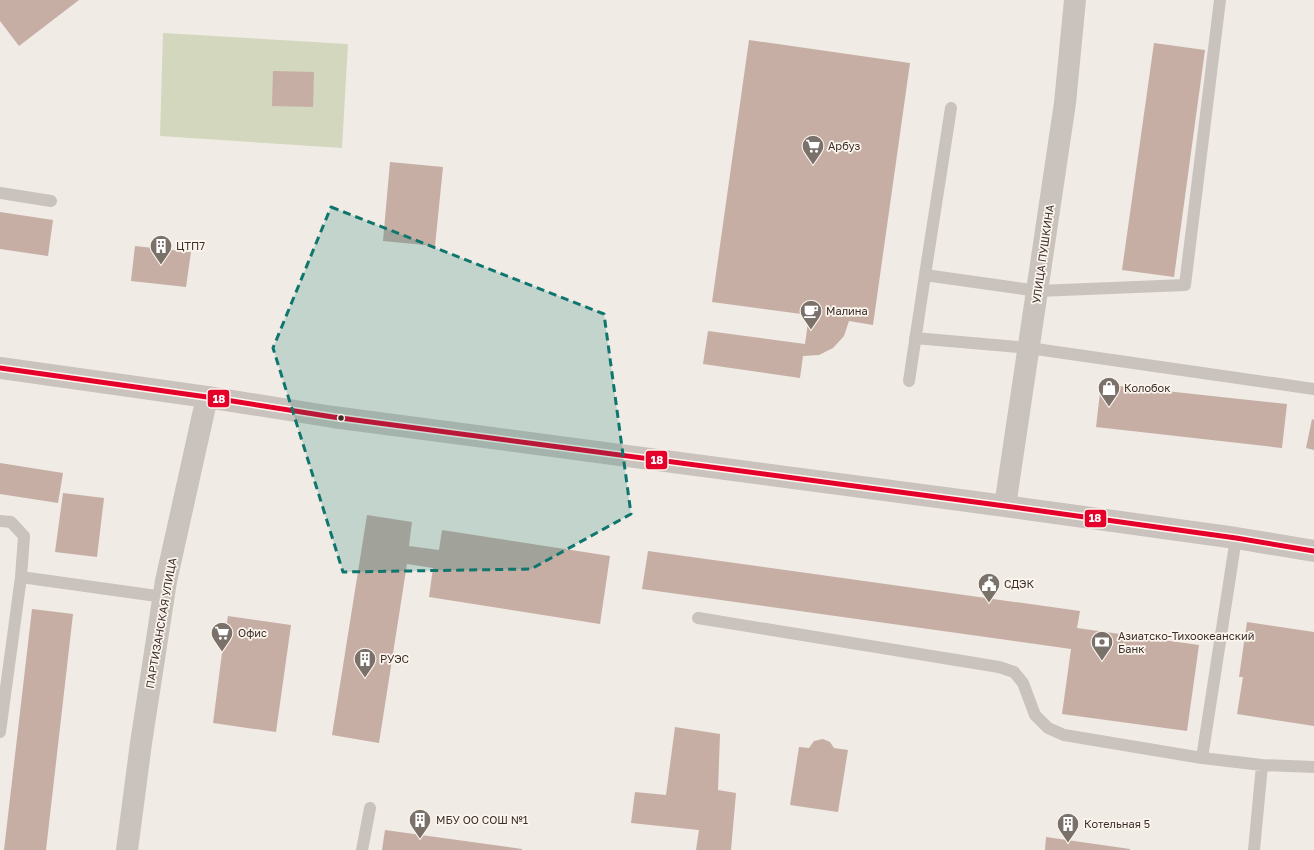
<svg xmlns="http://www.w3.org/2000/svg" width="1314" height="850" font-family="'Golos Text',sans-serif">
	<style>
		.green { fill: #d2d7be }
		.building { fill: #c6aea5 }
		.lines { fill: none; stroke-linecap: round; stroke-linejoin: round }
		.service { stroke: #cac3bd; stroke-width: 12 }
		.minor { stroke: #cac3bd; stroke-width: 22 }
		.bus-1-casing { stroke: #fcf5ed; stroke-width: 8 }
		.bus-1 { stroke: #e4002b; stroke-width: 5 }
		.marked { fill: #0f766e; fill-opacity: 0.2; stroke: #0f766e; stroke-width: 3; stroke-dasharray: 8 5; stroke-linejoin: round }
		.bus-dot { fill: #3c2f2a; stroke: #fcf5ed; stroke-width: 1.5 }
		.labels { text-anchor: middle; stroke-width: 3.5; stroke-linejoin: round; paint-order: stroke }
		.poi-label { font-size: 11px; fill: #3c2f2a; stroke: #fcf5ed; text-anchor: start }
		.street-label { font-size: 11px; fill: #3c2f2a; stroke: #fcf5ed }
		.line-badge { stroke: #fcf5ed; stroke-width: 1.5 }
		.badge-label { font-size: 11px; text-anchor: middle; font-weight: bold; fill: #fff }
	</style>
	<rect width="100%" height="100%" fill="#f0ebe5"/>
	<!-- green -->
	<path class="green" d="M163 33 348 44 342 148 160 136Z"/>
	<!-- building -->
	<path class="building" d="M0 0H79L19 46 0 21Z
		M749 40 910 63 873 325 849 321 844 336 833 348 819 355 803 356 800 378 703 364 708 331 805 344 809 315 712 302Z
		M1154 43 1205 50 1174 277 1122 270Z
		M273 71 314 72 313 107 272 106Z
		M390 162 443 167 435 246 383 241Z
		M0 212 53 220 48 256 0 249Z
		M135 246 191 252 186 287 131 281Z
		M1101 384 1287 404 1282 448 1096 427Z
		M1312 419 1314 420V450L1306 448Z
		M0 463 63 473 58 503 0 494Z
		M63 493 104 498 97 557 55 552Z
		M367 515 412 522 409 546 439 550 442 530 610 556 600 624 429 597 433 568 407 564 379 743 332 735Z
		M648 551 1080 611 1077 628 1199 645 1187 731 1062 714 1071 649 642 589Z
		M32 609 73 614 46 850H4Z
		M228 616 291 625 276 732 213 723 222 653Z
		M1247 622 1314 632V726L1237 714 1243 677H1239Z
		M675 727 720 734 718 790 736 793 731 850H696L699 830 631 823 635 792 666 795Z
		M823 739 830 742 834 748 848 750 838 812 790 805 799 747 809 748 814 741Z
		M385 830 522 849V850H382Z
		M1046 837 1130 849V850H1045Z"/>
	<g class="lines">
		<!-- service -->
		<path class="service" d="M0 193 51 201
			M925 275 951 108
			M915 338 1029 348 1314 389
			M909 381 925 275 1038 291 1185 285 1220 0
			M0 521 11 522 24 536 21 577 0 732
			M1236 538 1202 758 1262 765 1314 767
			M21 577 164 597
			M698 618 999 667 1014 672 1023 683 1035 715 1048 728 1064 735 1202 758
			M362 850 370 808
			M1254 850 1262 765"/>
		<!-- minor -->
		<path class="minor" d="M0 368 207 397 333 417 1005 506 1236 538 1314 551
			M1005 506 1065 103 1075 0
			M127 850 141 743 166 581 207 397"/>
		<!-- bus-1 casing -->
		<g class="bus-1-casing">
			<path id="bus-1" d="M0 368 207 397 333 417 1005 506 1236 538 1314 551"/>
		</g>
		<!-- bus-1 -->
		<use href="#bus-1" class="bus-1"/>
	</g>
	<!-- marked area -->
	<path class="marked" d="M331 207 604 314 631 514 531 569 343 572 273 348Z"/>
	<!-- icons -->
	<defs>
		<g id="supermarket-pin" transform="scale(1.15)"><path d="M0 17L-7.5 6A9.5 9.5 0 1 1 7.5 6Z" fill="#7b716b" stroke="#fcf5ed"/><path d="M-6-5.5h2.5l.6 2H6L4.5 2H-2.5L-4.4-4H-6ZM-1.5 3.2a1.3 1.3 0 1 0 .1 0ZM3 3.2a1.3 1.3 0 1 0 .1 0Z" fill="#fff"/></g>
		<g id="building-pin" transform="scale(1.15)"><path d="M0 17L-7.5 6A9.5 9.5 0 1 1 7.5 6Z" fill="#7b716b" stroke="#fcf5ed"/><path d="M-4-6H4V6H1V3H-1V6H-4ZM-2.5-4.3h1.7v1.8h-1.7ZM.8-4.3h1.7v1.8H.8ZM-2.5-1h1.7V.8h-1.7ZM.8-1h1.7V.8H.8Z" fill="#fff"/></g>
		<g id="cafe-pin" transform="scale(1.15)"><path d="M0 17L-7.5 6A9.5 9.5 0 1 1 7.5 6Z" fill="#7b716b" stroke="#fcf5ed"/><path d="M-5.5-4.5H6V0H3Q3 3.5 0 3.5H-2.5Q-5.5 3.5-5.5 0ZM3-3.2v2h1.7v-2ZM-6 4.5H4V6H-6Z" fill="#fff"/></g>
		<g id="shop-pin" transform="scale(1.15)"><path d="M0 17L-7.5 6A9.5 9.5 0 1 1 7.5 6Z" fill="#7b716b" stroke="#fcf5ed"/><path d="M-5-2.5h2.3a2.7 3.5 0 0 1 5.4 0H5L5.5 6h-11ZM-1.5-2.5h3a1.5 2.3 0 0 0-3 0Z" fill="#fff"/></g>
		<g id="civic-pin" transform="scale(1.15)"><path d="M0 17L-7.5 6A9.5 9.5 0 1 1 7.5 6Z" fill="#7b716b" stroke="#fcf5ed"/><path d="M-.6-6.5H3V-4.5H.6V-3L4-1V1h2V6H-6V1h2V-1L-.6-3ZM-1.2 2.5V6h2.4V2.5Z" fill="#fff"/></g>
		<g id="bank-pin" transform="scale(1.15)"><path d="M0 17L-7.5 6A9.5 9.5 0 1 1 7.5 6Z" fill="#7b716b" stroke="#fcf5ed"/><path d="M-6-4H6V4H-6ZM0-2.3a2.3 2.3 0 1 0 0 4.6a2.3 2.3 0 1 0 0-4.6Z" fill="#fff"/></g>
	</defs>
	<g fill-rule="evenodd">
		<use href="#supermarket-pin" x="813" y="146"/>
		<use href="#building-pin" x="161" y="246"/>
		<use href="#cafe-pin" x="811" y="311"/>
		<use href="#shop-pin" x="1109" y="388"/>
		<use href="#civic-pin" x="989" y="584"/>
		<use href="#supermarket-pin" x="222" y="633"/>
		<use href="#bank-pin" x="1102" y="642"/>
		<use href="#building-pin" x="365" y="659"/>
		<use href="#building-pin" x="420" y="820"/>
		<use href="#building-pin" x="1068" y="824"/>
	</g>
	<!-- markers -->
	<circle class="bus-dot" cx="341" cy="418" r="3.5"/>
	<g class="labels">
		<!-- poi labels -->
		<g class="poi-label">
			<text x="828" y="150">Арбуз</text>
			<text x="176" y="250">ЦТП7</text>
			<text x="826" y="315">Малина</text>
			<text x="1124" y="392">Колобок</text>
			<text x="1004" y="588">СДЭК</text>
			<text x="238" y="637">Офис</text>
			<text x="1118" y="640">Азиатско-Тихоокеанский<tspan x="1118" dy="13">Банк</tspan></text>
			<text x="380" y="663">РУЭС</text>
			<text x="436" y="824">МБУ ОО СОШ №1</text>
			<text x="1084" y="828">Котельная 5</text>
		</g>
		<!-- street labels -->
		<g class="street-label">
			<text transform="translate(1043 254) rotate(-82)" y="4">УЛИЦА ПУШКИНА</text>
			<text transform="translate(161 623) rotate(-80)" y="4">ПАРТИЗАНСКАЯ УЛИЦА</text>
		</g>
	</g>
	<g class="line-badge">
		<rect x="207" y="389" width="23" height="19" rx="4" fill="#e4002b"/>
		<rect x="645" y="450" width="23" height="20" rx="4" fill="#e4002b"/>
		<rect x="1084" y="509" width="23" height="19" rx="4" fill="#e4002b"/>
	</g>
	<g class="badge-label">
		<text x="219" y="403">18</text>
		<text x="657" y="464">18</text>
		<text x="1095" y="522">18</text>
	</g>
</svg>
